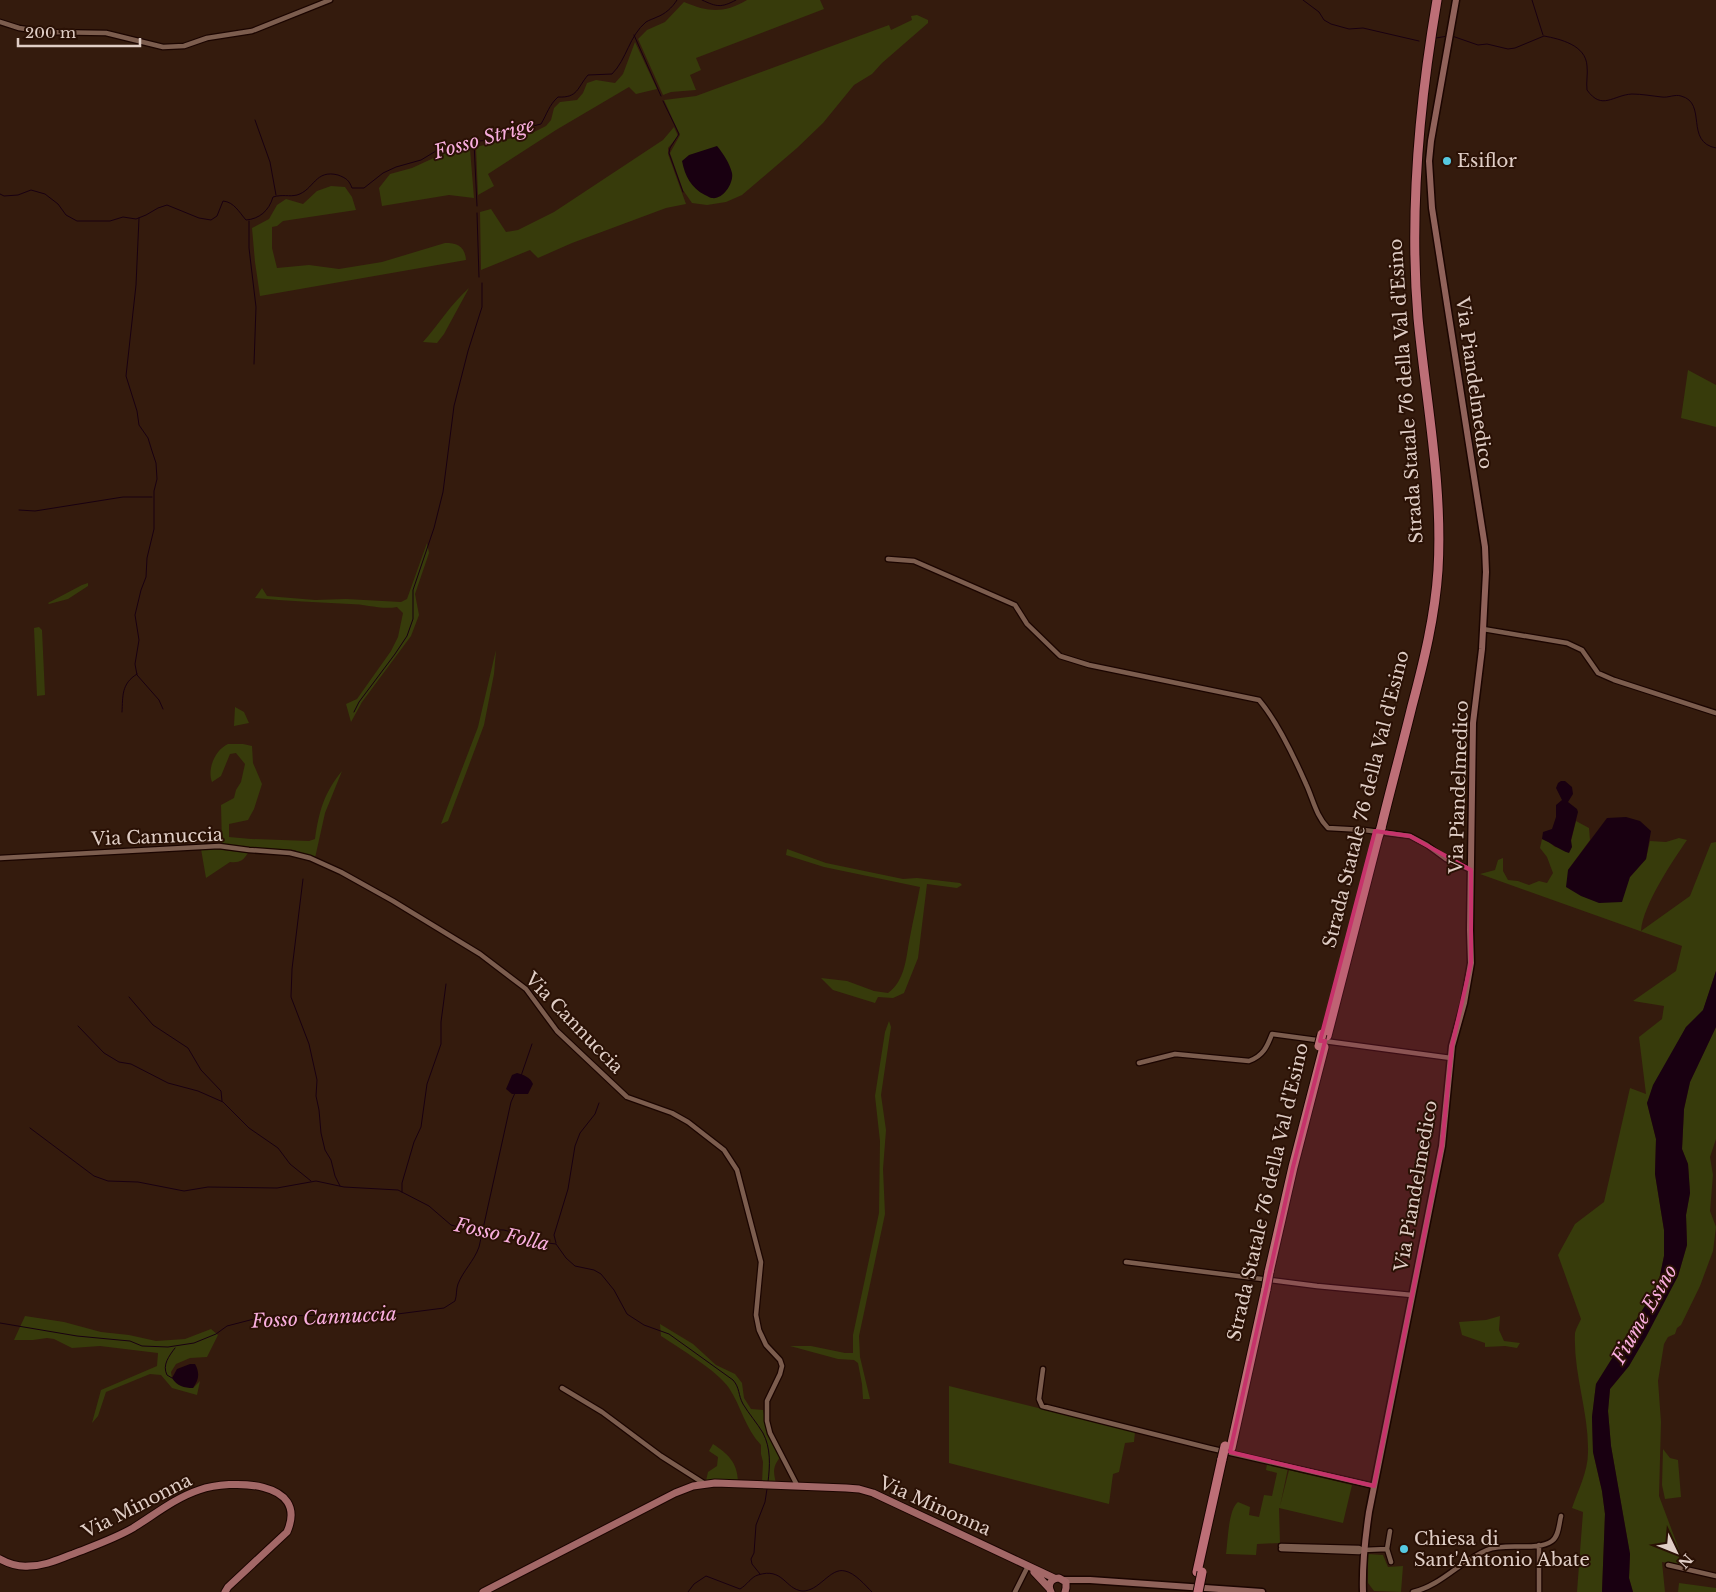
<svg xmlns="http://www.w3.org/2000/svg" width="1716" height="1592" font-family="'Libre Baskerville',serif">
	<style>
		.green { fill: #373b0b }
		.water { fill: #190011 }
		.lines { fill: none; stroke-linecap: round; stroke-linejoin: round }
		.stream { stroke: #190011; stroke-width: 1 }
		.street-casing { stroke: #1b0500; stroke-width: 7 }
		.secondary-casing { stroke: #1b0500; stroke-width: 9 }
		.primary-casing { stroke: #1b0500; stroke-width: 9 }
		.highway-casing { stroke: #1b0500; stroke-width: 11 }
		.street { stroke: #7c5d4e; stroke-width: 4.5 }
		.secondary { stroke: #90625a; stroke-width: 6 }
		.primary { stroke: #a36867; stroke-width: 7 }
		.highway { stroke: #bd6f77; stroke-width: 9 }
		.highway-bridge-casing { stroke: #1b0500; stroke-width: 11; stroke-linecap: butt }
		.highway-bridge { stroke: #bd6f77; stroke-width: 9 }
		.marked { fill: #c6336b; fill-opacity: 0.2; stroke: #c6336b; stroke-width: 4; stroke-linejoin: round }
		.poi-dot { fill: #56c9e1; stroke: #2a1105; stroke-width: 2 }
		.labels { text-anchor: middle; stroke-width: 4; stroke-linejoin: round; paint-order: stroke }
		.poi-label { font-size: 18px; fill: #e0cec6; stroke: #2a1105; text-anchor: start }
		.street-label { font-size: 18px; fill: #e0cec6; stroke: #2a1105 }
		.water-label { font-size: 19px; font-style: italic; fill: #f9aede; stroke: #2a1105 }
	</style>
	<rect width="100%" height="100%" fill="#341b0d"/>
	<!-- green -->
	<path class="green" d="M747 0H820L824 9 696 58 701 70 690 75 696 90 671 92 663 95 638 39 647 30 665 22 684 2C708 12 723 14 747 0Z
		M917 15 928 20V23L882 63 872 74 854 85 823 123 797 148 742 195 726 202 707 205 692 203 683 190 670 153 680 135 664 100 696 96 889 25 891 30 912 20 911 16Z
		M635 42 657 89 636 94 629 87 556 130 488 174 494 186 478 195 476 147 532 133 546 126 551 120 554 108 560 102 577 100 583 93 587 83 596 80 615 83 623 74Z
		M674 127 678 136 668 148V154L686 204 666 208 572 243 538 258 530 250 481 270 480 212 491 209 506 232 518 230 554 212 663 140Z
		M470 149 474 198 449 195 382 206 379 188 390 174 412 168 451 150Z
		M331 186 345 187 352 197 356 210 283 221 277 226 272 227V248L277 268 309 265 339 269 382 262 445 243C457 243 465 246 466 260L260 296 255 262 252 228 269 219 277 205 286 199 303 204 317 191Z
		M469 288 444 334 437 343 423 342C439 324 451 304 469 288Z
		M1688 370 1716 385V427L1681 418Z
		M427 543 429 553 415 594 419 615 411 636 362 702 351 722 346 704 357 699 391 651 398 637 403 613 397 607C381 610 366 604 350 604 318 602 287 601 255 598L262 588 267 596 315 600 346 599 401 602 407 599Z
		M88 583V586L68 599 49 604 48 603 82 585Z
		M39 627 42 630 45 695 37 696 34 628Z
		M496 650 494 674 484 725 448 821 441 824 478 727Z
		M235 707 244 712 249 723 234 726Z
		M228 744H243L252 746 253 763 262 784 254 809 248 820 229 824V837L251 839 309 841 315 839C319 811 324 793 342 771L325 813 315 858 294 850 244 847 222 844 221 805 234 798 236 790 241 782 245 764 236 753 230 754 221 776 212 782C207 769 215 750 228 744Z
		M1576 821 1589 828 1590 840 1568 870 1630 877 1646 859 1650 841 1666 842 1679 838 1687 840C1672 862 1643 905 1641 931L1690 896 1711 843 1716 842V971L1703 1011 1686 1027 1647 1103 1656 1139 1655 1174 1664 1230V1256L1658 1285 1596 1384 1592 1417 1593 1452 1602 1491 1605 1514 1602 1592H1577L1583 1512 1572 1508C1578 1490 1588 1472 1588 1452 1589 1412 1573 1373 1575 1333 1576 1328 1579 1324 1581 1319L1558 1255 1575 1224 1604 1202 1630 1088 1646 1094 1639 1037 1662 1019 1664 1006 1633 1001 1676 971 1682 946 1480 874 1495 870 1498 860 1503 858V871L1508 880 1518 881 1529 885 1539 881 1547 883 1553 873 1547 857 1540 848 1542 839 1549 842 1555 847 1571 849V841Z
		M201 849H216L248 853C243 861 239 863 230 862L206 878Z
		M787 849 826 863 903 879 917 878 960 883 962 885 957 888 927 884 918 958 904 993 893 998 878 997 875 1003 833 990 821 978 847 981 874 991 888 993C906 980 906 956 910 937 913 920 917 904 920 887L824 867 786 855Z
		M889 1021 891 1027 881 1095 886 1130 883 1169 885 1214 859 1336 860 1357 870 1399H863L862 1384 858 1363 854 1360 838 1359 790 1346H811L845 1353H853V1335L879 1213 880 1141 875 1096 885 1032Z
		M1716 1027V1139L1710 1157 1713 1175 1710 1211 1716 1227 1713 1251 1700 1286 1681 1325 1677 1328 1675 1334 1668 1337 1664 1344 1658 1381 1661 1422 1659 1496 1680 1552 1678 1565 1662 1562 1665 1592H1633L1629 1578 1630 1554 1611 1446 1608 1411 1610 1389 1629 1366 1678 1276 1687 1245 1686 1215 1690 1193 1688 1164 1682 1149 1684 1109 1690 1082Z
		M25 1316 64 1322 101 1332 129 1335 156 1341 185 1339 211 1329 218 1335 207 1357 190 1358 176 1364 171 1372 172 1378 193 1388 200 1381 197 1395 172 1388 161 1375 150 1374 106 1392 98 1416 92 1423 101 1390 157 1366 158 1353 100 1346 72 1348 54 1339 47 1338 33 1340H14Z
		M1500 1316 1499 1330 1504 1341 1520 1343 1517 1348 1505 1346 1485 1347V1343L1462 1335 1459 1322 1486 1320Z
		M660 1324 693 1344 716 1365 735 1374 742 1383 744 1398 751 1409 763 1410 768 1433 780 1457C773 1467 773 1471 776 1483L762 1482 763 1462 761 1454V1445C745 1428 741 1406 729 1388 718 1371 679 1348 661 1336Z
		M949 1386 1135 1432 1134 1442 1125 1443 1119 1472 1113 1474 1109 1504 949 1463Z
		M713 1444C728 1454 737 1462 738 1481H706L708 1472 717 1466 718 1457 709 1451Z
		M1663 1449 1670 1458 1678 1460 1681 1497 1665 1499 1662 1485Z
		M1267 1464 1288 1468 1280 1506 1289 1470 1352 1485 1343 1523 1279 1508 1280 1543 1257 1544 1256 1555 1226 1554C1228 1541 1228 1510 1238 1502L1250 1507 1249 1515 1259 1517 1264 1495 1272 1496 1277 1473 1266 1470Z
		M1368 1554 1383 1555 1388 1567 1403 1566 1401 1592 1374 1591 1368 1583Z
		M1679 1583 1716 1588V1592H1678Z"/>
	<!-- water -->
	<path class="water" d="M717 146C723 153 730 164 732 173 734 183 723 200 712 198 710 198 708 196 705 195 691 188 685 176 682 161L689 155Z
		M1561 781H1565L1572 787 1573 794 1568 802 1577 809 1578 812 1571 840 1572 847 1569 853C1559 850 1552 843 1542 839L1543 832 1552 829 1556 817V805L1562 800 1556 788 1558 783Z
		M1626 817 1640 821 1651 831 1646 859 1630 877 1622 902 1599 903 1581 896 1566 887 1568 870 1607 818Z
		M1716 971V1027L1690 1082 1684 1109 1682 1149 1688 1164 1690 1193 1686 1215 1687 1245 1678 1276 1646 1337 1629 1366 1610 1389 1608 1411 1611 1446 1630 1554 1629 1578 1633 1592H1602L1605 1514 1602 1491 1593 1452 1592 1417 1596 1384 1658 1285 1664 1256V1230L1655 1174 1656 1139 1647 1103 1653 1085 1686 1027 1703 1010Z
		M517 1073C524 1075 530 1077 533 1084L528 1094H512L506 1089 512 1075Z
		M190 1364H195C200 1373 199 1380 193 1388 184 1388 177 1386 172 1378L177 1369Z"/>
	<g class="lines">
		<!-- stream -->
		<path class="stream" d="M702 0C717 7 721 8 736 0
			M1303 0 1319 12 1324 20 1331 24 1349 29 1363 28 1419 41
			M1532 0 1543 35
			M634 35 661 96
			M1452 36 1478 45 1487 44 1508 49 1515 48 1544 36C1560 39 1586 45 1587 66 1588 74 1586 82 1587 90 1602 111 1613 95 1632 94 1642 94 1652 96 1662 97 1668 98 1675 94 1681 96 1708 103 1684 142 1716 148
			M1436 38 1448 36
			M663 101 679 134 670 148 669 153 683 192
			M255 120 270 162 276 195
			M474 142 477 206
			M0 194 4 196 18 195 31 190 45 194 58 204 66 215 77 221H110L123 217 136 219 146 215 158 208 167 205 199 218 211 220 217 216 223 201C234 202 239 212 246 220 259 219 269 211 273 197 283 194 289 197 297 195 314 190 315 169 338 175 346 178 349 180 352 188H364L383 173 396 167 421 160 436 151 455 143 491 140 501 134 541 124C547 114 549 105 558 97 578 98 577 88 588 75L612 74C627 59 629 36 646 22 649 20 653 19 657 17 665 14 672 8 677 0
			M477 213 479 277
			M139 218 136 285 126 376 137 411 139 425 148 438 152 451 156 463 157 479 154 491V529L147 558 146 577 141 590 135 615 139 640 135 664 137 675 159 700 163 709
			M249 221V248L256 307 254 364
			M19 510 35 511 123 497H152
			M122 712C123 696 121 684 137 674
			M354 712 359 702 395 654 407 636 413 619V590L434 528 443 492 454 406 468 351 482 307V283
			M303 879 292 969 291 997 309 1044 317 1080 316 1096 319 1110 321 1133 325 1150 331 1160 335 1176 340 1186
			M129 997 153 1025 188 1048 201 1070 221 1091 222 1101
			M78 1026 104 1053 119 1062 131 1064 168 1083 198 1091 223 1102 249 1128 278 1148 290 1164 311 1181
			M521 1076 532 1044
			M30 1128 94 1176 108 1181 138 1182 184 1191 208 1187 277 1188 316 1181 344 1187 398 1190 429 1206 451 1225 466 1229 504 1230 515 1233 523 1240 556 1244 566 1258 575 1266 594 1270 601 1274 614 1290 627 1314 644 1325 669 1334 733 1380C740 1388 738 1395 743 1404 749 1414 757 1423 763 1433 771 1448 770 1466 768 1482
			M402 1192V1183L414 1142 421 1127 427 1084 441 1044V1022L446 984
			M556 1243 554 1235 568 1189 575 1146 580 1133 595 1114 599 1103
			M0 1323 77 1336 119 1340 130 1341 142 1346 168 1347 194 1343 216 1334 227 1326 254 1319 275 1316 335 1315H353L374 1317 444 1308 455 1301C457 1295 456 1289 458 1284 463 1271 474 1261 479 1247L511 1102 515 1093
			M172 1378 167 1375C162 1365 169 1356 175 1348
			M760 1574 752 1564 751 1559 754 1553 756 1525 765 1502 767 1489
			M688 1592 694 1584 706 1576 740 1589C747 1585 751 1577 758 1575 783 1567 785 1589 802 1591 819 1592 830 1567 845 1571 855 1573 865 1585 872 1592"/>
		<!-- street casing -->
		<g class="street-casing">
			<path id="street" d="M0 22 19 28 45 32 106 33 163 47 184 46 207 38 252 31 330 0
				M888 559 914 561 1015 605 1027 624 1060 656 1089 665 1259 700C1276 720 1295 759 1306 784 1313 799 1316 816 1328 828L1364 830 1410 836 1427 845 1446 859 1471 870
				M1483 629 1567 643 1582 650 1598 673 1614 680 1716 713
				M0 858 219 846 249 850 290 853 310 858 341 872 393 901 480 954 526 989 557 1031 627 1097 672 1113 688 1122 724 1150 737 1170 761 1262 756 1315 759 1330 766 1345 780 1360 782 1366 780 1374 767 1401V1421L770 1433 797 1485
				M1139 1063 1175 1054 1249 1061C1263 1056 1267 1047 1272 1034L1451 1058
				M1126 1262 1317 1286 1412 1295
				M1043 1369 1039 1399 1042 1406 1209 1448 1374 1486
				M562 1388 602 1412 661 1456 705 1484
				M1539 1545V1592
				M1281 1546 1359 1548 1363 1550
				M1281 1549 1359 1552 1363 1550 1387 1549 1391 1562
				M1387 1549 1390 1531
				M1668 1565 1716 1576
				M1015 1592 1028 1566
				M1413 1592C1442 1585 1460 1561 1487 1550 1506 1542 1536 1552 1552 1541 1559 1536 1559 1524 1561 1516"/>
		</g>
		<!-- secondary casing -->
		<g class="secondary-casing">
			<path id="secondary" d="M1064 1580H1090L1262 1592
				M1363 1592C1362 1565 1365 1539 1369 1512L1442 1146 1452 1046 1464 1003 1471 963 1470 930 1473 723 1482 649 1486 572 1485 547 1432 208 1429 161 1431 141 1456 0"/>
		</g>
		<!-- primary casing -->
		<g class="primary-casing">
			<path id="primary" d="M0 1559C9 1564 18 1567 29 1566 45 1566 59 1559 73 1554 93 1546 114 1539 133 1528 154 1515 175 1498 199 1490 230 1479 310 1480 287 1532L228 1587 225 1592
				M1034 1572 1049 1588
				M483 1592 675 1493 693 1486 715 1483 846 1488 859 1489 873 1493 1054 1578
				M1051 1592C1047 1585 1051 1578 1059 1578L1066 1582V1588L1065 1592"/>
		</g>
		<!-- highway casing -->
		<g class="highway-casing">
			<path id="highway" d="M1381 828C1391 787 1402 747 1412 706 1424 661 1435 616 1438 570 1443 485 1426 402 1418 318 1409 212 1419 105 1437 0
				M1327 1036 1378 837
				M1269 1272 1293 1167 1324 1047
				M1231 1448 1266 1289
				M1197 1572 1222 1459"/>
		</g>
		<!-- street -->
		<use href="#street" class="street"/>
		<!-- secondary -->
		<use href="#secondary" class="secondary"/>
		<!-- primary -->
		<use href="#primary" class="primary"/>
		<!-- highway -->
		<use href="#highway" class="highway"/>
		<!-- highway-bridge casing -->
		<g class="highway-bridge-casing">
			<path id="highway-bridge" d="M1378 837 1381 828
				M1319 1046 1322 1034
				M1266 1289 1269 1272
				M1222 1459 1225 1446
				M1198 1592 1202 1572"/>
		</g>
		<!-- highway-bridge -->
		<use href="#highway-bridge" class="highway-bridge"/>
	</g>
	<!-- marked area -->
	<path class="marked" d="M1375 831 1410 836 1471 870V963L1452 1046 1442 1146 1374 1486 1230 1452 1293 1167 1325 1041H1320Z"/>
	<!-- markers -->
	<g class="poi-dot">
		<circle cx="1447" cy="161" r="5"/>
		<circle cx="1404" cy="1549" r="5"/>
	</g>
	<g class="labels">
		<!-- poi labels -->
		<g class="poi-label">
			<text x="1457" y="167">Esiflor</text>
			<text x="1414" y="1545">Chiesa di<tspan x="1414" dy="21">Sant'Antonio Abate</tspan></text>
		</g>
		<!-- street labels -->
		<g class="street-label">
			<text transform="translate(1474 383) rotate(82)" y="6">Via Piandelmedico</text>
			<text transform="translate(1406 391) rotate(-94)" y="6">Strada Statale 76 della Val d'Esino</text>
			<text transform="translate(1459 787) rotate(-88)" y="6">Via Piandelmedico</text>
			<text transform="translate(1366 799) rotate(-76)" y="6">Strada Statale 76 della Val d'Esino</text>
			<text transform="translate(157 837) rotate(-2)" y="6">Via Cannuccia</text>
			<text transform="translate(574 1023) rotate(46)" y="6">Via Cannuccia</text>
			<text transform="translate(1416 1186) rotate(-80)" y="6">Via Piandelmedico</text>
			<text transform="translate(1268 1192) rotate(-77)" y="6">Strada Statale 76 della Val d'Esino</text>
			<text transform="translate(137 1506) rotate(-27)" y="6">Via Minonna</text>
			<text transform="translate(935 1506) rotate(24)" y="6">Via Minonna</text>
		</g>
		<!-- water labels -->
		<g class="water-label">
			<text transform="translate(484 138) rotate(-16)" y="7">Fosso Strige</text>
			<text transform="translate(502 1234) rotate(12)" y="7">Fosso Folla</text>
			<text transform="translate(1644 1314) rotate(-60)" y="7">Fiume Esino</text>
			<text transform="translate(324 1317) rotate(-3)" y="7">Fosso Cannuccia</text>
		</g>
	</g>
	<!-- north arrow -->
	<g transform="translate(1676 1552) rotate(133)" stroke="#2a1105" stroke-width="4" paint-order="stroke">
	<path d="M0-4L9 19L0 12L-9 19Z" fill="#e0cec6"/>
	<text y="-8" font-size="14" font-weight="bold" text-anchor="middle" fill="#e0cec6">N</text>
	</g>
	<!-- scale -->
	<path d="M18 38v8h122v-8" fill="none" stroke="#e0cec6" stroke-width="2.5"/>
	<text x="25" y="38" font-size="15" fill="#e0cec6" stroke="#2a1105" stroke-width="4" paint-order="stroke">200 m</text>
</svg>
